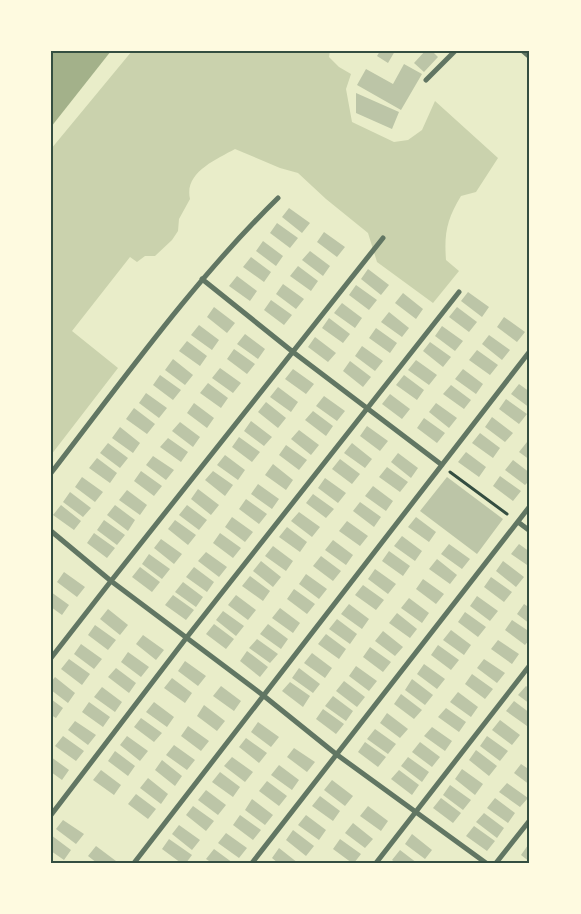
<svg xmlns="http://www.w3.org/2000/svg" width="581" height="914" font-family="'Noto Sans',sans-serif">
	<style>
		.green { fill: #cad2ad }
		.water { fill: #a3b18a }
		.building { fill: #bcc5a7 }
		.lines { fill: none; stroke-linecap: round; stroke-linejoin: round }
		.path { stroke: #344e41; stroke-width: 3 }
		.minor { stroke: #617663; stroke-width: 5 }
		.neatline { fill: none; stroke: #344e41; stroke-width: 2 }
	</style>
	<rect width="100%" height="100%" fill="#e9edc9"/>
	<!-- green -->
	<path class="green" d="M132 51H330L329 57 339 67 351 74 346 89 352 122 394 142 408 140 422 130 435 101 498 158 476 192 461 196C447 219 444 233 446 260L459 271 433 303 377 262 368 233 326 199 298 173 280 168 235 149C215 160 184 173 190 199L179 219 178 231 172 240 155 256H145L137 262 130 257 72 331 118 368 51 455V149Z"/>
	<!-- water -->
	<path class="water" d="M51 51H111L51 127Z"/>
	<!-- building -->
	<path class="building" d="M380 51H395L388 63 377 56Z
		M425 51H432L438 57 424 72 414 63Z
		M404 64 422 74 401 110 357 85 366 69 393 84Z
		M356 93 399 112 392 129 356 113Z
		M289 208 310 223 302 233 282 217Z
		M277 223 298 238 290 248 270 233Z
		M324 232 345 247 337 257 317 242Z
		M263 241 283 256 276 266 256 251Z
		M310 251 330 266 323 276 302 260Z
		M251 257 271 272 264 282 243 267Z
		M298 266 318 281 311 291 290 276Z
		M368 269 389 285 381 295 361 279Z
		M237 276 257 291 250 301 229 286Z
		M283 284 304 299 296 309 276 294Z
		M356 285 377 300 369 310 349 295Z
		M468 292 489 307 482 317 461 301Z
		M403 293 423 309 416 319 395 303Z
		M271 300 292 315 284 325 264 310Z
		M342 303 362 318 355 328 334 313Z
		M214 307 235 323 227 333 207 317Z
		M457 307 477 322 469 332 449 317Z
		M389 312 409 328 402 337 381 322Z
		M504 317 525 332 517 342 497 327Z
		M329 318 350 334 343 343 322 328Z
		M199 325 219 340 212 350 191 335Z
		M442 326 463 341 455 351 435 336Z
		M376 328 397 343 390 353 369 338Z
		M245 334 265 349 258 359 237 344Z
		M489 335 510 350 502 360 482 344Z
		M315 337 336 353 328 362 308 347Z
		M187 341 207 356 200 366 179 351Z
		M430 342 451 357 443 367 423 351Z
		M362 346 383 361 375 371 355 356Z
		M234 349 255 364 247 374 227 359Z
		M477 350 498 365 490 375 469 360Z
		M173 359 193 375 185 385 165 370Z
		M416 360 437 375 429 385 408 370Z
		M350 361 371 377 363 387 343 371Z
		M220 368 241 383 233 393 212 378Z
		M293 369 314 384 306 394 285 379Z
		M463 369 483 384 476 394 455 379Z
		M160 375 181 390 173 400 153 385Z
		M404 375 424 390 417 400 396 385Z
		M208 383 228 398 221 408 200 393Z
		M519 384 530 392V408L511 394Z
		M451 385 471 400 464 409 443 394Z
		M278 387 298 402 291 412 270 397Z
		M146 393 167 408 159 418 139 403Z
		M390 394 410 409 402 419 382 404Z
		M324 396 345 411 337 421 316 406Z
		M506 399 527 414 519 424 499 409Z
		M266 402 286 418 278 428 258 412Z
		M194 403 214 418 207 428 187 413Z
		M436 403 457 418 449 428 429 412Z
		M134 408 155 424 147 434 126 419Z
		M313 411 333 426 326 436 305 420Z
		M492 417 513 433 505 442 485 427Z
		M424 418 445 433 437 443 417 428Z
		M251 421 272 437 264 446 244 431Z
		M180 422 200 437 193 447 172 431Z
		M367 426 388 441 380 451 360 436Z
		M120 427 140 443 133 453 112 438Z
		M299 430 319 445 311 455 291 439Z
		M480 433 500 448 493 458 472 443Z
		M239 437 260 452 252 462 232 447Z
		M168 438 188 452 181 462 160 447Z
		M527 442 530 444V460L519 452Z
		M108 443 128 458 120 468 100 453Z
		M352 443 372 459 365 468 344 453Z
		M286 445 307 460 299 470 279 455Z
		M466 452 486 467 479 477 458 462Z
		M398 453 418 468 411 478 391 462Z
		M225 455 245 470 238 480 217 465Z
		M153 456 174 470 166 480 146 465Z
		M97 458 117 473 110 483 89 468Z
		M340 459 360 474 352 484 332 469Z
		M513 460 530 473V480L525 485 505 470Z
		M273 464 293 480 286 490 265 475Z
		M387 467 408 482 400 492 379 477Z
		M141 471 162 486 154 496 134 481Z
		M213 471 233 485 225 496 205 480Z
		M500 476 521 491 513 501 493 486Z
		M82 477 103 492 95 502 75 487Z
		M447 477 503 519 477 554 420 511Z
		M325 478 346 493 338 503 318 488Z
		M258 484 279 499 272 509 251 494Z
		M373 486 393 501 386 511 365 496Z
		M198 489 219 505 211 515 191 499Z
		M127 490 147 505 140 515 119 500Z
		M70 492 91 508 83 517 63 502Z
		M313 494 334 509 326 518 306 503Z
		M246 499 267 514 259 524 239 509Z
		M360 502 381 517 374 527 353 511Z
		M61 505 81 521 74 530 53 515Z
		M115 505 135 520 128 531 107 515Z
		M187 505 207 520 199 530 179 515Z
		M299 512 320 527 312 537 291 521Z
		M232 517 253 532 245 542 225 527Z
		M416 517 436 532 429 542 408 527Z
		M104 520 125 535 117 545 97 530Z
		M175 520 196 535 188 545 168 529Z
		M347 521 368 536 360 546 339 531Z
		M287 527 307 542 300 552 279 537Z
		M94 533 115 548 107 558 87 543Z
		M220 533 241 548 233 558 213 543Z
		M402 536 422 551 415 561 394 546Z
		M161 539 182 554 174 564 154 548Z
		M333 540 353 555 346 565 325 550Z
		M449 544 470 559 462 569 441 554Z
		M519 544 530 552V567L511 554Z
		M273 546 293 561 286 571 265 556Z
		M389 551 410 566 403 576 382 561Z
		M206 552 227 567 219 577 198 561Z
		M149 554 170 569 162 579 142 564Z
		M321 556 341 571 333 581 313 566Z
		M437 559 457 575 450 584 429 569Z
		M261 561 281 577 273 587 253 571Z
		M503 561 524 577 516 587 496 571Z
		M140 567 160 582 152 592 132 577Z
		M194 567 214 582 207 592 186 577Z
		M375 569 396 584 388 594 368 579Z
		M64 572 85 587 77 597 57 582Z
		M306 574 327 589 319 599 299 584Z
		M250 576 270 591 263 601 242 586Z
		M491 577 512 592 504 602 484 587Z
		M423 579 444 594 436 604 416 589Z
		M183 582 203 597 196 607 175 592Z
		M363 585 384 600 376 610 355 595Z
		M294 589 315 604 307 614 287 599Z
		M51 592 69 605 62 615 51 607Z
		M173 595 194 610 186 620 165 605Z
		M236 595 256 610 248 620 228 605Z
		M477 596 498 611 490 621 470 606Z
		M409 598 429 613 422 623 401 608Z
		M349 604 369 619 362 629 341 614Z
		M524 604 530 608V624L517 614Z
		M280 608 300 623 293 633 272 618Z
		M108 609 128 625 120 635 100 619Z
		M223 611 244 626 236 636 216 620Z
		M465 612 486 627 478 637 458 622Z
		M397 613 417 629 410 638 389 623Z
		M337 619 357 634 350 644 329 629Z
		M512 620 530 632V639L525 645 505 630Z
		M214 624 234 639 226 649 206 634Z
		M268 624 288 639 281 649 260 634Z
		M95 625 116 640 108 650 88 635Z
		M451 630 471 645 464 655 443 640Z
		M383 631 403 647 395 656 375 641Z
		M326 634 346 649 339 659 318 644Z
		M143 635 164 650 156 660 136 644Z
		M257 639 278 654 270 663 249 648Z
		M498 640 519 654 512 664 491 649Z
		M81 644 102 659 94 669 74 654Z
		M438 645 459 660 451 670 431 655Z
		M370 647 391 662 383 672 363 657Z
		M247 651 268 667 260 677 240 661Z
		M128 652 149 667 141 677 121 662Z
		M312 653 332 668 325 678 304 663Z
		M69 659 90 674 82 685 61 669Z
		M484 659 505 673 497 683 477 668Z
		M185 661 206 676 198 686 178 671Z
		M424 664 445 679 437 689 417 674Z
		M356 666 377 681 369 691 349 676Z
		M116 668 136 683 129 693 108 677Z
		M299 668 320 684 313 693 292 678Z
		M472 674 493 689 485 699 465 684Z
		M55 677 75 693 68 703 51 690V682Z
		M172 678 192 693 185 703 164 688Z
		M412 679 433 695 425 705 405 690Z
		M344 681 365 697 357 707 336 691Z
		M290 682 310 696 303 707 282 691Z
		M221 686 241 701 234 711 213 696Z
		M526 686 530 689V704L518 695Z
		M102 687 122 702 115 712 94 697Z
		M458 692 478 707 471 717 450 702Z
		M401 694 422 710 414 719 394 704Z
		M333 696 353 711 346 721 325 706Z
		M51 699 63 708 56 718 51 715Z
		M514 701 530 713V722L527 726 506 711Z
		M89 702 110 717 103 727 82 712Z
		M154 702 174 717 167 727 146 712Z
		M204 705 225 721 217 731 197 716Z
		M446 708 466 722 459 732 438 717Z
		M323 709 344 724 336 734 316 719Z
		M387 713 408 729 400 738 380 723Z
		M141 718 162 733 154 742 134 727Z
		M500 720 520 735 512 745 492 730Z
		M75 721 96 735 88 745 68 730Z
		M258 722 279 737 271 747 251 732Z
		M188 726 209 741 201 751 181 736Z
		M432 727 452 741 445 751 424 736Z
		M375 729 396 744 388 754 367 739Z
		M63 736 84 751 76 761 55 746Z
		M127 736 148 751 140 761 120 745Z
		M487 736 508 751 500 761 480 746Z
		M246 738 267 753 259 763 239 747Z
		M365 742 386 757 378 767 358 752Z
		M420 742 440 757 432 767 412 752Z
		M174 745 195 760 187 770 166 755Z
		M294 748 315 762 307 772 287 757Z
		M476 750 497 766 489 776 469 760Z
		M115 751 135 766 128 776 108 761Z
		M51 757 69 770 62 780 51 772Z
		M232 757 253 772 245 782 224 766Z
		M408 757 429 772 422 782 401 766Z
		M162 760 182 776 175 786 155 770Z
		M521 764 530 770V785L514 773Z
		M279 765 299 780 292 790 271 775Z
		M462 769 483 784 475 795 455 779Z
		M101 770 121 785 114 795 93 780Z
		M399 770 419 785 412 795 391 779Z
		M220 772 240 787 233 797 212 782Z
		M148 778 168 794 161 804 140 788Z
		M332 780 353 796 345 806 324 790Z
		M267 781 287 796 279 806 259 791Z
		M507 783 528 798 520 807 499 792Z
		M450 785 471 800 463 810 443 795Z
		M206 790 226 805 218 815 198 800Z
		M136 794 156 809 148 819 128 804Z
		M320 796 340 811 333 821 312 806Z
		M441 798 461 813 453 823 433 808Z
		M495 798 515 813 508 823 487 808Z
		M252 799 273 815 265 825 245 810Z
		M193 806 214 821 206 831 186 815Z
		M368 806 388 821 381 831 360 816Z
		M484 813 504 828 497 838 476 822Z
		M240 815 261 830 253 840 233 825Z
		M306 815 326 830 319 840 298 825Z
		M63 820 84 834 76 844 56 829Z
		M353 823 373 839 365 848 345 833Z
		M179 825 200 840 192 850 172 834Z
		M474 826 495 841 487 851 466 836Z
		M293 830 314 846 306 856 286 840Z
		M226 833 247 848 239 858 218 843Z
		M412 834 432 850 425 859 405 844Z
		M51 835 71 850 64 860 51 851Z
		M169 839 192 855 186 863H181L162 849Z
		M340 839 361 854 354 863H352L333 849Z
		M528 845 530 846V862L521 855Z
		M96 846 116 861 115 863H97L88 856Z
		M279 848 298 863H278L272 858Z
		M214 849 233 863H212L206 859Z
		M400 850 417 863H396L392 860Z"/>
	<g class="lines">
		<!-- path -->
		<path class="path" d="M450 472 507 514"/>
		<!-- minor -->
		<path class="minor" d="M523 51 530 57
			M426 80 455 51
			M202 279 293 352 442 465
			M51 473C123 380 194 280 278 198
			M518 522 530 531
			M51 531 111 581 264 696 336 754 486 863
			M51 658 111 581 383 238
			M51 815 187 637 459 292
			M134 863 530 351
			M252 863 530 506
			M376 863 530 665
			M496 863 530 820"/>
	</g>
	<!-- border -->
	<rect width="581" height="914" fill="none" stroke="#fefae0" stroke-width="105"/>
	<rect x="52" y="52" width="476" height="810" class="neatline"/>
</svg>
